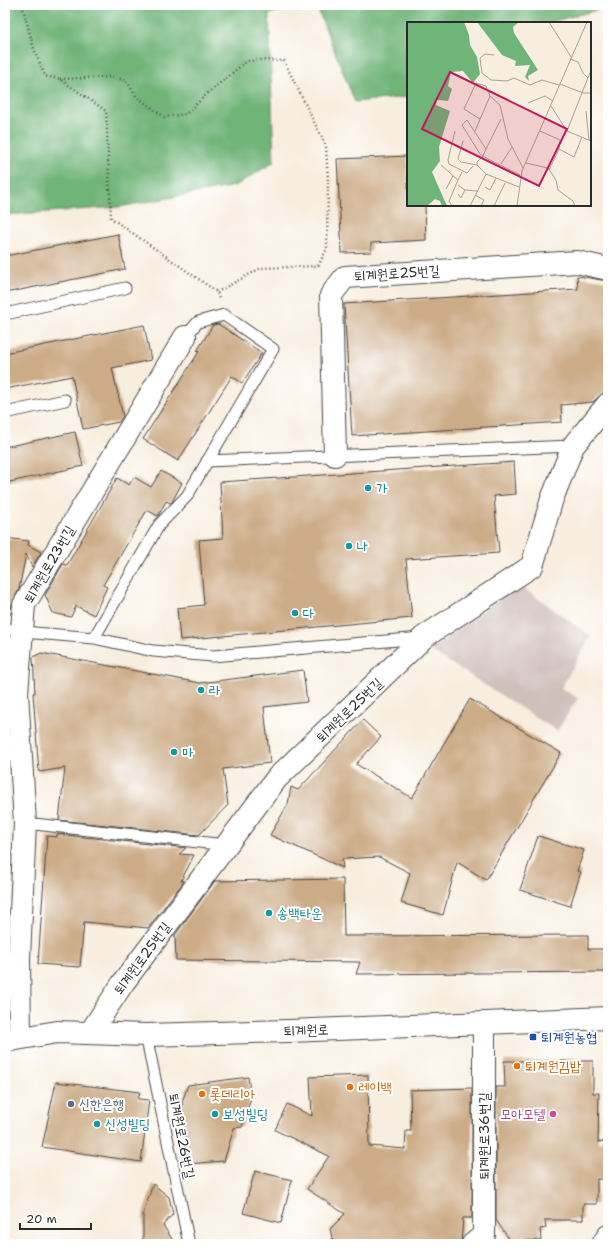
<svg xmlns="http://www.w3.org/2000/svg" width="613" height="1249" font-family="'Shantell Sans','Poor Story',sans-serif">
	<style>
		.industrial { fill: #d0c0bc }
		.forest { fill: #6fb478; stroke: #4d7052 }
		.building { fill: #ccac87 }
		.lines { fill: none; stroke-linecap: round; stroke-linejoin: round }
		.service-casing { stroke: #4a4846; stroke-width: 13 }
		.minor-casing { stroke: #4a4846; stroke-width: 24 }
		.tertiary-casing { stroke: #4a4846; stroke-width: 24 }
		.path { stroke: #4a4846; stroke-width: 2.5; stroke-dasharray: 1 3; stroke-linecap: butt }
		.service { stroke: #fff; stroke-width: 11 }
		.minor { stroke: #fff; stroke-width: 22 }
		.tertiary { stroke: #fff; stroke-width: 22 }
		.culture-dot { fill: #0f9aa8; stroke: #fff; stroke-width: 1.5 }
		.transit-dot { fill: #1a4fb4; stroke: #fff; stroke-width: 1.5 }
		.food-dot { fill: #e8710a; stroke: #fff; stroke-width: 1.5 }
		.service-dot { fill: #5c6f8a; stroke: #fff; stroke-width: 1.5 }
		.hotel-dot { fill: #d1479c; stroke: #fff; stroke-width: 1.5 }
		.labels { text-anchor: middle; stroke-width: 4; stroke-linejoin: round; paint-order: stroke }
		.street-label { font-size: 14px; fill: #2b2b2b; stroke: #fff }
		.culture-label { font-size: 14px; fill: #0d838f; stroke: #fff; text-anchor: start }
		.transit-label { font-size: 14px; fill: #164399; stroke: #fff; text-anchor: start }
		.food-label { font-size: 14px; fill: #c56008; stroke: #fff; text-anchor: start }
		.service-label { font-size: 14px; fill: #4e5e75; stroke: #fff; text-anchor: start }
		.hotel-label { font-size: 14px; fill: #b23c85; stroke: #fff; text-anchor: end }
		.inset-road { fill: none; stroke: #a6a097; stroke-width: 1 }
		.view { fill: #c2185b; fill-opacity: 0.15; stroke: #c2185b; stroke-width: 2 }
		.inset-edge { fill: none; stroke: #2b2b2b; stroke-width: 2 }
	</style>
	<rect width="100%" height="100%" fill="#fff"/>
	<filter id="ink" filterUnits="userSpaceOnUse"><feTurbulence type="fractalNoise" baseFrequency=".025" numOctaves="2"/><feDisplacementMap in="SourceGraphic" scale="8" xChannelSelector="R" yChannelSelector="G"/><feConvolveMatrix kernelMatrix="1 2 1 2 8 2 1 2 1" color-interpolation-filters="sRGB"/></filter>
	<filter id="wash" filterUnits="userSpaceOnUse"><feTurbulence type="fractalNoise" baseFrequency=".012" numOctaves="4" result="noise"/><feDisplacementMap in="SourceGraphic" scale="16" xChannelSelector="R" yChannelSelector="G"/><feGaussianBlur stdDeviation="0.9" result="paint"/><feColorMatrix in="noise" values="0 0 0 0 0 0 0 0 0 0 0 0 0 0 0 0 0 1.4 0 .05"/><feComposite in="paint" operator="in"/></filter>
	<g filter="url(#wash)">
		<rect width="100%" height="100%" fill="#f8eedf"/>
		<!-- industrial -->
		<path class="industrial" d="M518 584 591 636 561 688 578 698 557 731 430 650Z"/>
		<!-- forest -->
		<path class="forest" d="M5 5H295L269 14 274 162 235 186 119 207 5 215Z
			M316 5H608V7L547 23H408V97L355 102Z"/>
		<g id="blocks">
			<!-- building -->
			<path class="building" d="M408 156V205H425L426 240 371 243V252L342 253 337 159Z
				M118 234 125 269 5 293V256Z
				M577 276 608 281V389L593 402 561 405 562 422 352 436 344 304 578 289Z
				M218 324 262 353 242 383 232 376 178 461 143 439 200 350 197 351 213 325Z
				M144 325 151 360 112 368 123 416 119 422 83 429 72 376 5 389V353Z
				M75 432 83 466 5 483V447Z
				M514 462 516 494 494 496 499 553 406 559 412 618 180 640 177 608 204 605 199 540 223 538 220 482Z
				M161 471 182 483 172 502 170 503 166 501 158 516 147 510 103 585 107 587 94 615 76 606 71 617 53 613 45 595 63 564 67 565 117 478 129 485 134 477 151 487Z
				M5 538 29 541 28 545 41 552 32 567 26 554 19 589 12 604 11 614 5 613Z
				M41 653 200 683 303 670 307 702 264 707 270 763 223 769 228 805 199 835 59 820 65 768 39 772 33 693H35L33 657Z
				M470 699 561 753 486 880 457 862 443 915 401 903 410 873 379 857 342 859 343 868 270 835 288 804 291 787 298 790 363 720 381 737 356 764 412 798Z
				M57 834 186 848 179 854 194 855 181 881H184L148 928 84 922 80 967 38 964 47 836 57 837Z
				M538 836 584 850 577 871 581 872 570 906 520 890Z
				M343 879 344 936 588 935V949H608V972L356 974 360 962 176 960 175 935 215 881Z
				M504 1061H593V1093H599L598 1142 605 1141 606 1179H597V1204H583V1220H545L546 1228 540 1229 541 1240 511 1242 496 1220V1087H505Z
				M368 1075 369 1146 405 1149 406 1131H411L410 1090 472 1088V1218H463L461 1244H370L333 1242 330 1229 345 1214 307 1189 329 1156 275 1130 287 1104 312 1116 310 1077Z
				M248 1077 251 1098 242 1127 234 1128 224 1161 188 1164 182 1102 188 1085Z
				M56 1082 140 1092 138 1099 149 1100 141 1162 42 1147Z
				M255 1171 292 1180 281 1223 243 1213Z
				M153 1184 169 1197 173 1214 163 1225 175 1244H143V1214Z"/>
		</g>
	</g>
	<g filter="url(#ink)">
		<use href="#blocks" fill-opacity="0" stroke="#4a4846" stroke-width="1"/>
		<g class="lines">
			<!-- service casing -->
			<g class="service-casing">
				<path id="service" d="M5 314 125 288
					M5 413 65 400
					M207 461 573 446
					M5 628 23 632 94 638 159 525 187 496 273 349 224 315 198 322 185 337
					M94 638 153 651 213 656 421 638
					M25 823 226 845
					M146 1035 189 1244"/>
			</g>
			<!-- minor casing -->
			<g class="minor-casing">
				<path id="minor" d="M335 455 331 295 345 277 577 262 608 269
					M90 1033 123 983 277 778 424 637 532 566 552 499 573 446 608 404
					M20 1037 19 958 25 823 17 693 24 605 185 337
					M473 1244 484 1235V1023
					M603 1244 608 1236"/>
			</g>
			<!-- tertiary casing -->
			<g class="tertiary-casing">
				<path id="tertiary" d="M5 1041 57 1032 146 1035 289 1031 608 1018"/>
			</g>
			<!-- path -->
			<path class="path" d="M22 5 34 49 45 76 60 79 106 111 111 218 217 292 219 299
				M60 79 109 77 126 80 136 96 164 117 186 114 209 92 247 61 260 60 284 61 326 146 328 180 327 249 318 266 261 268 217 292"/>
			<!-- service -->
			<use href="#service" class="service"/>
			<!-- minor -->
			<use href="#minor" class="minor"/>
			<!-- tertiary -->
			<use href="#tertiary" class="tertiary"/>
		</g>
	</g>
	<!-- markers -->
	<g class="culture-dot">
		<circle cx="368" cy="488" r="4"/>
		<circle cx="349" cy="546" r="4"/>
		<circle cx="295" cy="613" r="4"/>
		<circle cx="201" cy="690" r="4"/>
		<circle cx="174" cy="752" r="4"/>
		<circle cx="269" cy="913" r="4"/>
		<circle cx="215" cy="1114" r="4"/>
		<circle cx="97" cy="1124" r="4"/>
	</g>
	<rect class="transit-dot" x="529" y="1033" width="8" height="8" rx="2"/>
	<g class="food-dot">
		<circle cx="517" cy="1066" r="4"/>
		<circle cx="350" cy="1087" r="4"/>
		<circle cx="202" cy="1094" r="4"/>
	</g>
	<circle class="service-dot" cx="71" cy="1104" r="4"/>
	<circle class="hotel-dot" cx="553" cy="1114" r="4"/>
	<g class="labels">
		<!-- street labels -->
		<g class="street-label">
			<text transform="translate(397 273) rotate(-4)" y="5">퇴계원로25번길</text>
			<text transform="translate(49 564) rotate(-60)" y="5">퇴계원로23번길</text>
			<text transform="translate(349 710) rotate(-44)" y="5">퇴계원로25번길</text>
			<text transform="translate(142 958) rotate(-54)" y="5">퇴계원로25번길</text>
			<text transform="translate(306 1030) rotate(-2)" y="5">퇴계원로</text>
			<text transform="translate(182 1136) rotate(79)" y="5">퇴계원로26번길</text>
			<text transform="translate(484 1136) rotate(-90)" y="5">퇴계원로36번길</text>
		</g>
		<!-- culture labels -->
		<g class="culture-label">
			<text x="376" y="493">가</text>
			<text x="357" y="551">나</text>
			<text x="303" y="618">다</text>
			<text x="209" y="695">라</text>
			<text x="182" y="757">마</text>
			<text x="277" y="918">송백타운</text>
			<text x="223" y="1119">보성빌딩</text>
			<text x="105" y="1129">신성빌딩</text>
		</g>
		<!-- transit labels -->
		<g class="transit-label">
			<text x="541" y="1042">퇴계원농협</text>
		</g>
		<!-- food labels -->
		<g class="food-label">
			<text x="525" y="1071">퇴계원김밥</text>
			<text x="358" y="1092">레이백</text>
			<text x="210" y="1099">롯데리아</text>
		</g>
		<!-- service labels -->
		<g class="service-label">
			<text x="79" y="1109">신한은행</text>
		</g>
		<!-- hotel labels -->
		<g class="hotel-label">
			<text x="545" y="1119">모아모텔</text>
		</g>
	</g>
	<!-- overview -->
	<g transform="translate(407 22)">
		<rect width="184" height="184" fill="#f8eedf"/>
		<path d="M0 0H57L62 13 63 23 70 35 73 52 66 61 56 49 44 50 41 64 45 67 41 79 30 78 29 83 43 89 32 125 33 139 25 150 40 184H35L33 179 28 177 20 184H0ZM70 0H112L106 5 107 11 131 48 121 54 122 59 118 55 123 43 108 44 109 39 95 33Z" fill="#6fb478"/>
		<path class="inset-road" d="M142 0 164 35M87 33 78 32 73 36 75 51 84 58 100 59 107 56 123 63 135 58 152 63M163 37 171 40 176 51 181 56M153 62 176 71H184M121 81 138 74 146 79M144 84 160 109 184 119M179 89 182 118M73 97 57 87 69 61 79 64 83 74 93 83 101 117 116 146M48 109 41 138 42 142 60 151 66 144M68 109 83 74M133 109 153 118 152 127 167 135 175 115M160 109 184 48M56 119 51 137 54 140 70 143 79 152 112 165M79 127 94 97M119 141 141 146 149 158 151 168 166 179 168 184M94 142 105 125M34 143 51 158 55 150M70 143V140L76 134 79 127 60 98 55 103 73 132 76 134 81 137 113 153M142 148 152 127M51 163 58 168 54 176 51 172M78 165 83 168 89 156M39 167 46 154M58 168 71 169M68 173 77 178 74 184M45 184 42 179 51 158M63 184 79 152M87 184 98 161M110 184 115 149 180 0"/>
		<path class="view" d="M43 50 160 107 132 164 15 107Z"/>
		<rect width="184" height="184" class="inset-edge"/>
	</g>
	<!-- margin -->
	<rect width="613" height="1249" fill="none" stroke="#fff" stroke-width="20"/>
	<!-- scale -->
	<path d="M20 1223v6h71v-6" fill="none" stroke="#2b2b2b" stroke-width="2"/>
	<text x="26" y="1223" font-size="12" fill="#2b2b2b" stroke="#ffffff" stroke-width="3" paint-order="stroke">20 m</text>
</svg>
